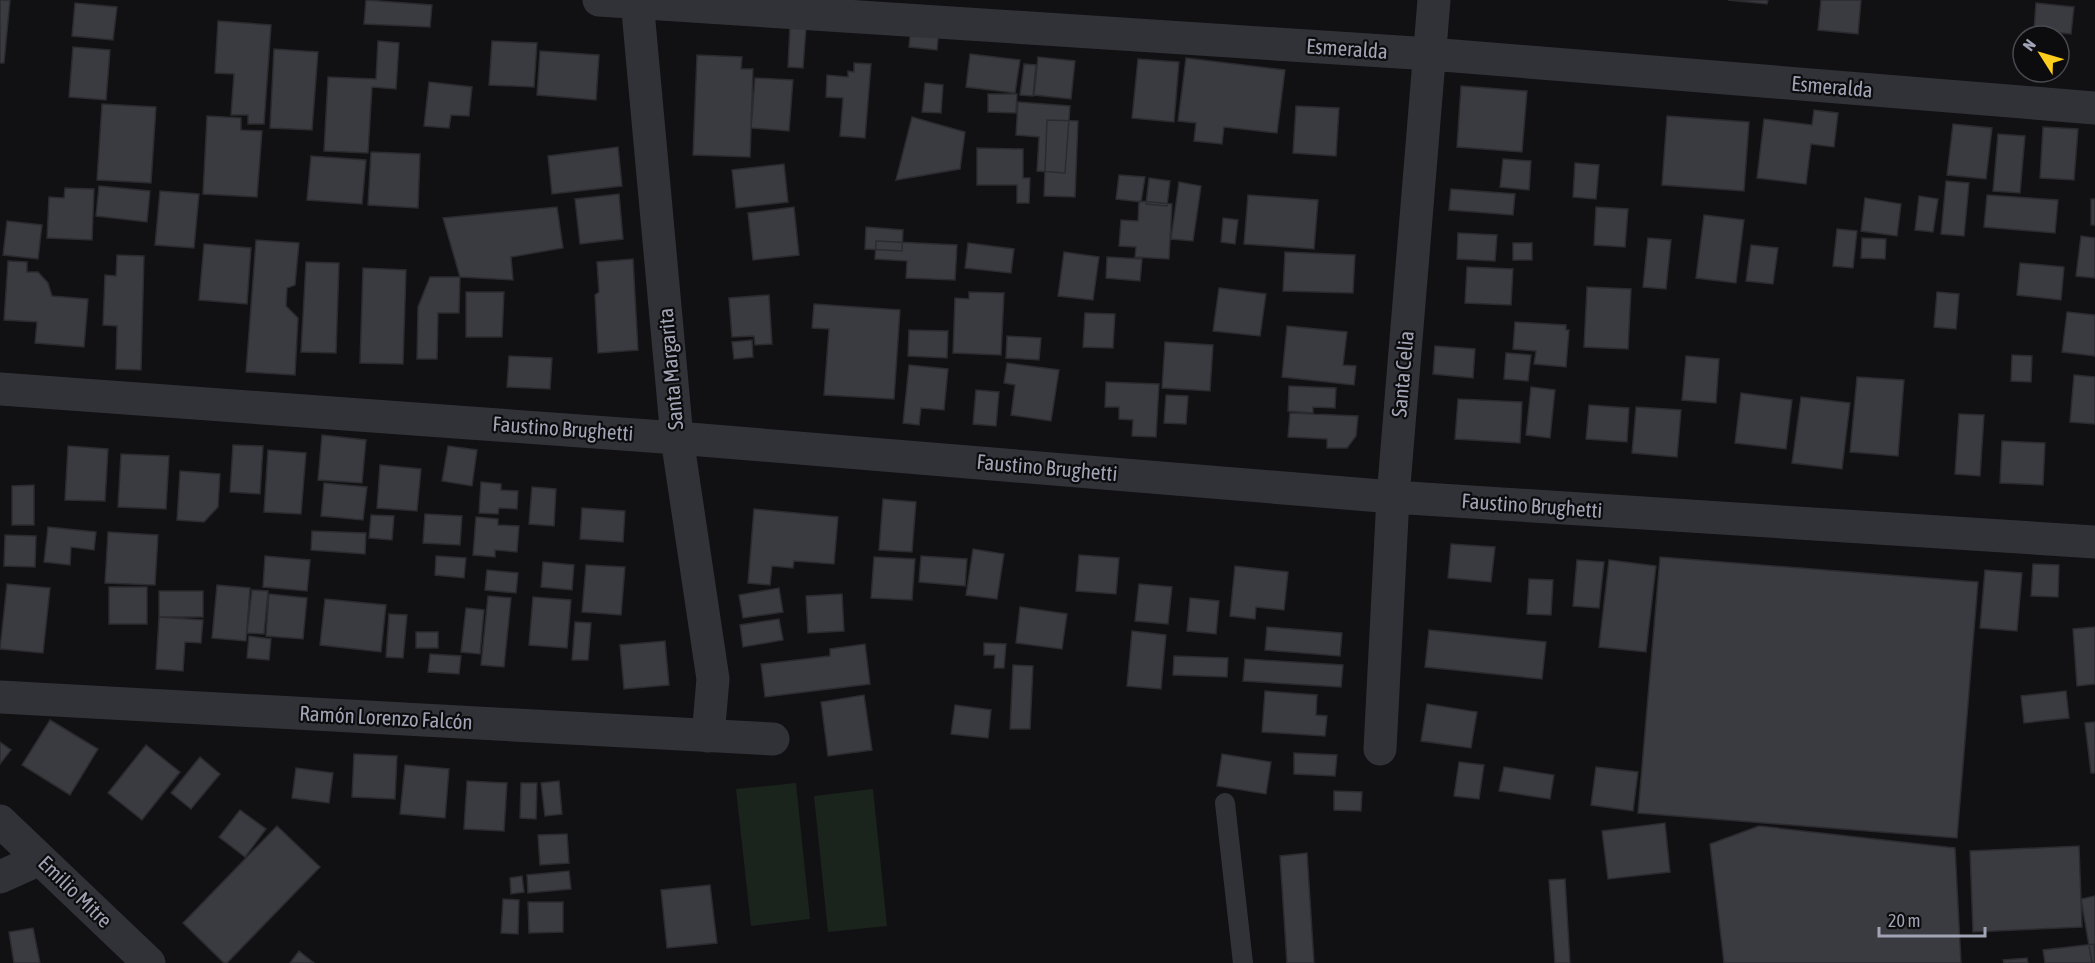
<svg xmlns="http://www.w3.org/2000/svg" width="2095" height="963" font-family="'Asap Condensed',sans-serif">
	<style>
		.green { fill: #1b231d }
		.building { fill: #3a3b41; stroke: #2b2b2f; stroke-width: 1.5 }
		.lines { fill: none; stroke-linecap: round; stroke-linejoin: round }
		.lane { stroke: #313238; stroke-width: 20 }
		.street { stroke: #313238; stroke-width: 33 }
		.labels { text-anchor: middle; stroke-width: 4.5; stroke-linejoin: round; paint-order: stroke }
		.street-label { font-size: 21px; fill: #a1a4b5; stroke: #0c0c0e }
	</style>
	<rect width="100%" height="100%" fill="#111113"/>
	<!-- green -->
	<path class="green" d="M796 783 810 919 751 926 736 789Z
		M873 789 887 926 828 932 814 796Z"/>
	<!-- building -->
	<path class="building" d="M0 0H10L4 63H0Z
		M366 0 432 5 430 27 364 24Z
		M1728 0H1768L1767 4Z
		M1821 0H1861L1858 34 1818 30Z
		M75 3 117 7 113 40 72 36Z
		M2036 3 2074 7 2071 34 2034 30Z
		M218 21 271 25 264 124H248V115H231L234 74 215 73Z
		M790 27 806 28 803 68 788 67Z
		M911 27 939 29 937 50 909 47Z
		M378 41 399 43 396 89 372 87 368 153 324 151 328 77 376 79Z
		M492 41 537 43 534 87 489 85Z
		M73 47 110 50 106 100 69 97Z
		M274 49 318 52 312 130 270 128Z
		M540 51 599 55 596 100 537 95Z
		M970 54 1020 60 1015 93 966 87Z
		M697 55 742 57 741 69H753L750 157 693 155Z
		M1038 57 1075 61 1071 99 1034 95Z
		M1186 58 1285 70 1277 133 1224 127 1222 144 1194 141 1196 123 1178 121Z
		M1138 59 1179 62 1174 122 1132 118Z
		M854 63 871 64 865 138 840 136 843 98 826 97 827 75 848 77V71L854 72Z
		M1024 64 1036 65 1033 96 1020 95Z
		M755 78 793 80 789 131 751 128Z
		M429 82 472 87 469 116 451 115 449 128 424 126Z
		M925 83 943 85 941 113 922 112Z
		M1461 86 1527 91 1522 152 1457 147Z
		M988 94H1017L1016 113 988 112Z
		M1018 102 1070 106 1065 173 1037 171 1039 137 1016 135Z
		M102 104 156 107 151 183 97 180Z
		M1296 106 1339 108 1336 156 1293 153Z
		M1814 110 1838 113 1834 147 1811 144 1806 184 1757 178 1764 119 1812 125Z
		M207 116 241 118V130L262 131 257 197 203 194Z
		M1667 116 1749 122 1744 191 1662 185Z
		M912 117 965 132 960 169 896 180Z
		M1047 120 1078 121 1075 197 1044 196Z
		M1953 124 1992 128 1986 179 1947 175Z
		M2043 127 2078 129 2074 180 2040 178Z
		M1998 134 2025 136 2020 193 1993 191Z
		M618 147 622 186 552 194 548 156Z
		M977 148 1023 149V178H1030L1029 203H1017V185H977Z
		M371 152 420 154 418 208 368 205Z
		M311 156 366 160 362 204 307 200Z
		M1503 159 1531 161 1529 190 1500 187Z
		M1575 163 1599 165 1596 199 1573 197Z
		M784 164 788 202 736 208 732 170Z
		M1119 175 1145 177 1141 202 1116 199Z
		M1149 178 1170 181 1167 206 1146 204Z
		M1946 181 1969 183 1964 236 1941 234Z
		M1179 182 1201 186 1193 241 1171 239Z
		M99 186 150 191 147 222 96 216Z
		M65 188 94 189 92 240 47 238 49 197 64 198Z
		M1451 189 1515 194 1513 215 1449 210Z
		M160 191 199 194 194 248 155 245Z
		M619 194 623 239 580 244 575 199Z
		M1248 195 1318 200 1314 249 1244 244Z
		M1987 195 2058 200 2055 233 1984 227Z
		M1919 196 1938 199 1933 232 1915 230Z
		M1865 198 1901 204 1897 236 1861 231Z
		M2091 199H2095V225H2091Z
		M1139 201 1172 204 1169 259 1135 257 1136 247 1119 246 1121 220 1138 221Z
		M557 207 563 248 511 257 513 280 460 277 443 218Z
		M794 207 799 255 753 260 748 213Z
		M1596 207 1628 209 1625 247 1594 245Z
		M1704 215 1744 220 1736 283 1696 278Z
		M1223 218 1238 220 1235 244 1221 242Z
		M7 221 42 225 38 259 3 255Z
		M866 227 903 230 902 251 865 249Z
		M1837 229 1857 231 1853 268 1833 266Z
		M1458 233 1497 235 1495 261 1457 259Z
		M2081 236 2095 238V278L2076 276Z
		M1648 238 1671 240 1666 289 1643 287Z
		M1862 238 1886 239 1885 259 1861 258Z
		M256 240 299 243 295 285 287 288 286 306 298 318 295 375 246 372Z
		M876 241 957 245 955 280 906 278 907 261 875 259Z
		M968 243 1014 249 1011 273 965 268Z
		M1513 243H1532V260H1513Z
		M204 244 251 248 247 304 199 300Z
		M1751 245 1778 248 1773 284 1746 281Z
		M1064 252 1099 257 1093 300 1058 296Z
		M1285 252 1355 255 1353 293 1283 291Z
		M117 255 144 256 141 370 116 369 117 326 103 325 105 275 116 276Z
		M1107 257 1142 259 1140 281 1106 278Z
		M633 259 638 350 598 353 595 295 599 292 597 262Z
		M8 261 27 262V272H38L48 283 52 296 88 299 84 347 35 343 37 322 4 320Z
		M306 262 339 263 336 353 301 352Z
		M2020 263 2064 267 2061 300 2017 295Z
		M1467 267 1513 269 1511 305 1465 303Z
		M363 268 406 270 403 364 360 363Z
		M430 277H460L459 313H438L437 359H417L418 307Z
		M1587 287 1631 289 1628 349 1584 347Z
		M1219 288 1266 294 1260 336 1213 331Z
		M466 292H504L502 337H466Z
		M969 292 1004 293 1001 355 953 353 955 298 969 299Z
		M1937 292 1959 294 1956 329 1934 327Z
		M769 295 772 344 755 345 754 336 732 337 729 298Z
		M814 304 900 310 894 399 824 395 829 329 812 328Z
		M2067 312 2095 315V356L2062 352Z
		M1085 313 1115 314 1113 348 1083 347Z
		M1515 322 1566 325V330H1569L1566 367 1534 364 1536 351 1513 349Z
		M1287 326 1347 332 1343 365 1356 366 1354 385 1282 377Z
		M909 330 948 331 947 358 908 356Z
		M1007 336 1041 338 1039 360 1006 358Z
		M752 340 753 357 734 359 732 342Z
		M1165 342 1213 345 1210 391 1162 388Z
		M1435 346 1475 349 1473 378 1433 374Z
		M1506 353 1531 355 1528 381 1504 379Z
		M2012 355 2032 356 2031 382 2011 381Z
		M509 356 552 358 550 389 507 387Z
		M1686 356 1719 359 1716 403 1682 400Z
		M1007 363 1059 370 1051 421 1011 415 1015 385 1004 383Z
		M909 365 948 369 944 410 921 408 919 425 903 423Z
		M2074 375 2095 377V424L2070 422Z
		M1857 377 1904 380 1898 456 1850 452Z
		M1106 382 1159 384 1156 437 1132 436 1133 420 1119 419V407H1105Z
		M1289 386 1336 388 1335 408 1313 407V413L1288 411Z
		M1531 387 1555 390 1550 438 1526 435Z
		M976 390 999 392 996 426 973 424Z
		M1741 393 1792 400 1786 449 1735 443Z
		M1166 395 1188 396 1186 424 1164 423Z
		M1801 397 1850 403 1842 469 1792 463Z
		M1458 399 1522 402 1520 443 1455 439Z
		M1589 405 1629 408 1627 442 1586 439Z
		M1636 407 1681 410 1677 457 1632 453Z
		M1290 413 1358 416 1356 436 1347 448H1327V439L1288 437Z
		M1959 414 1984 415 1980 476 1955 474Z
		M322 435 366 440 362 483 318 480Z
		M2002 441 2045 443 2043 485 2000 483Z
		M233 445 263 446 260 494 230 492Z
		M68 446 108 449 105 501 65 500Z
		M448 446 477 450 472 486 442 481Z
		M268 450 306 453 301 514 264 512Z
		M121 454 169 456 166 509 118 507Z
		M380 465 421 469 417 511 377 508Z
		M180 471 220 474 218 507 204 522 177 520Z
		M481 482 501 484V490L518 491 517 509 499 508 498 514 479 513Z
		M324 483 367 487 363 520 321 516Z
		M34 485V525H12V486Z
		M532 487 556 489 554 526 529 524Z
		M883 499 916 502 912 552 879 550Z
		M582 508 625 511 623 542 580 539Z
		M754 509 838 517 834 564 794 561 793 568 772 566 770 585 748 583Z
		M425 514 462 516 460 545 423 543Z
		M371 515 394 516 392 540 369 538Z
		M476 517 498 519V525L519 526 517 552 495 550V557L473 555Z
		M48 527 96 532 94 550 71 547 70 565 44 562Z
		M312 531 366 533 365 554 311 550Z
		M108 532 158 535 155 585 105 583Z
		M5 535 36 536 35 567 4 566Z
		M1451 544 1495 547 1491 582 1448 578Z
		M973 549 1004 554 997 599 966 595Z
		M1079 555 1119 558 1116 594 1076 591Z
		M265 556 310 560 307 591 263 587Z
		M436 556 466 558 464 578 435 575Z
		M921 556 967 559 965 586 919 582Z
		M874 557 915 559 912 600 871 598Z
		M1660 557 1978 582 1957 838 1638 813Z
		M1577 560 1604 562 1599 608 1573 606Z
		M1609 560 1656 566 1646 652 1599 647Z
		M543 562 574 565 572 590 541 587Z
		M2033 564 2059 565 2058 597 2031 596Z
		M586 565 625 567 621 615 582 612Z
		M1235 566 1288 572 1284 610 1256 607 1255 619 1230 616Z
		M487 570 518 573 516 593 485 590Z
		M1985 570 2022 573 2017 631 1980 628Z
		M1529 579 1553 580 1551 615 1527 614Z
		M7 584 50 588 43 653 0 649Z
		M1139 584 1172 587 1168 624 1135 621Z
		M217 585 250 588 246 641 212 638Z
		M109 587H147V624H109Z
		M779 588 783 612 743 618 739 595Z
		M252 590 268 591 264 634 247 633Z
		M159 591H203V617H159Z
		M269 594 307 598 303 639 266 636Z
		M842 594 844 631 808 633 806 596Z
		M488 596 511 598 504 667 481 665Z
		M533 597 571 600 567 648 529 645Z
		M1190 598 1219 601 1216 634 1187 631Z
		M325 599 386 605 381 652 320 645Z
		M1020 607 1067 614 1062 649 1016 643Z
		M466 608 484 610 480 654 461 652Z
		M389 614 407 615 403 658 386 657Z
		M159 617 203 620 201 643 185 642 183 671 156 669Z
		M779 619 783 640 743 647 740 625Z
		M575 622 591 623 588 660H572Z
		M1267 627 1342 633 1340 656 1265 650Z
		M2095 627V684L2077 686 2073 629Z
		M1429 630 1546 642 1542 679 1425 667Z
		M1132 631 1166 635 1161 689 1127 686Z
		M416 632H438V648H416Z
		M249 636 271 639 269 660 247 658Z
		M665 641 669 685 624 689 620 645Z
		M984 643 1006 644 1004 668H994L995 655H984Z
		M865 644 870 684 765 697 761 664 830 656V649Z
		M430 654 461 656 459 674 428 672Z
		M1174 656 1228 658 1227 677 1173 675Z
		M1245 659 1343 665 1341 687 1243 681Z
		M1013 665 1033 666 1030 729H1010Z
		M1265 691 1317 695 1316 715 1327 716 1325 736 1262 732Z
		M2066 691 2069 718 2024 723 2021 696Z
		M864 695 872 750 828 756 821 702Z
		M1427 704 1477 712 1471 748 1421 741Z
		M955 705 991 710 988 738 951 734Z
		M50 720 98 749 70 795 22 765Z
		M2095 722V773H2091L2085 723Z
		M0 742 11 750 0 764Z
		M146 745 180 772 142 820 108 793Z
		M1294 753 1337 755 1335 776 1294 774Z
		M354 754 397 756 395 799 352 797Z
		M1222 754 1271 762 1266 794 1217 786Z
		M200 757 220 774 191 809 171 793Z
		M1459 762 1484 765 1479 799 1454 796Z
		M405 765 449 769 445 818 400 814Z
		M1504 767 1554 775 1550 799 1499 791Z
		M1596 767 1638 772 1633 811 1591 805Z
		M296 768 333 773 329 803 292 798Z
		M467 781 507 783 504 831 464 829Z
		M559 781 562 814 545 816 541 783Z
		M521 783H537L536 819 520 818Z
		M1334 791 1362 792 1361 811 1334 810Z
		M240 810 266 829 245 857 219 837Z
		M1665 823 1670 872 1608 879 1602 831Z
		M277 826 320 867 227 963H224L183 923Z
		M1759 826 1955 848 1961 963H1724L1710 844Z
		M567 834 569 863 540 865 538 835Z
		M2079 846 2082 927 1973 932 1970 851Z
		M1307 853 1314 963H1287L1280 856Z
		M569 871 571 889 528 893 527 875Z
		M522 876 524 892 511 894 510 878Z
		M1565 879 1570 963H1555L1549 880Z
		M710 885 717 943 667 948 661 890Z
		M2095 896V963H2092L2081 899Z
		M503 899 519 900 518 934 501 933Z
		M528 902H563V932L529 933Z
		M33 928 40 963H14L9 932Z
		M2094 944 2095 963H2045L2043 950Z
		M299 951 314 963H290Z
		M2027 958 2028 963H2004L2003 960Z"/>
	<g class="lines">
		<!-- lane -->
		<path class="lane" d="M1225 803 1243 963"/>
		<!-- street -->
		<path class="street" d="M599 0 1430 54 2095 108
			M637 0 677 438 713 679 708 736
			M0 389 677 438 1393 497 2095 542
			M0 697 773 739
			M1380 749 1393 497 1434 0
			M0 821 149 963
			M0 877 40 859"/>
	</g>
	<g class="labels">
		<!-- street labels -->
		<g class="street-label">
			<text transform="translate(1347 49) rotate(4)" y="7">Esmeralda</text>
			<text transform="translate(1832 87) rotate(5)" y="7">Esmeralda</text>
			<text transform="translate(671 369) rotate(-95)" y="7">Santa Margarita</text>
			<text transform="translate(1403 374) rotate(-85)" y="7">Santa Celia</text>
			<text transform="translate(563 429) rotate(4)" y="7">Faustino Brughetti</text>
			<text transform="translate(1047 468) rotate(5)" y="7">Faustino Brughetti</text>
			<text transform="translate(1532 506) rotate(4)" y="7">Faustino Brughetti</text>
			<text transform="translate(386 718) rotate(3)" y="7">Ramón Lorenzo Falcón</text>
			<text transform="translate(75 892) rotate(44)" y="7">Emilio Mitre</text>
		</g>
	</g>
	<!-- north arrow -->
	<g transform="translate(2041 54) rotate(307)"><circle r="28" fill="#0c0c0e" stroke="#484951" stroke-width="1.5"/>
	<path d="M0-4.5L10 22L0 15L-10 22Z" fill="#ffce1c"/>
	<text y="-9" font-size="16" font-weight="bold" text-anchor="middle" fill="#a1a4b5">N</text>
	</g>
	<!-- scale -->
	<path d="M1879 927v9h106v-9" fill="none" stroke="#a1a4b5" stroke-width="3"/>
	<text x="1888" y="927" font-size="18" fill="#a1a4b5" stroke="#0c0c0e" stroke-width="4.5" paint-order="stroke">20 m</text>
</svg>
